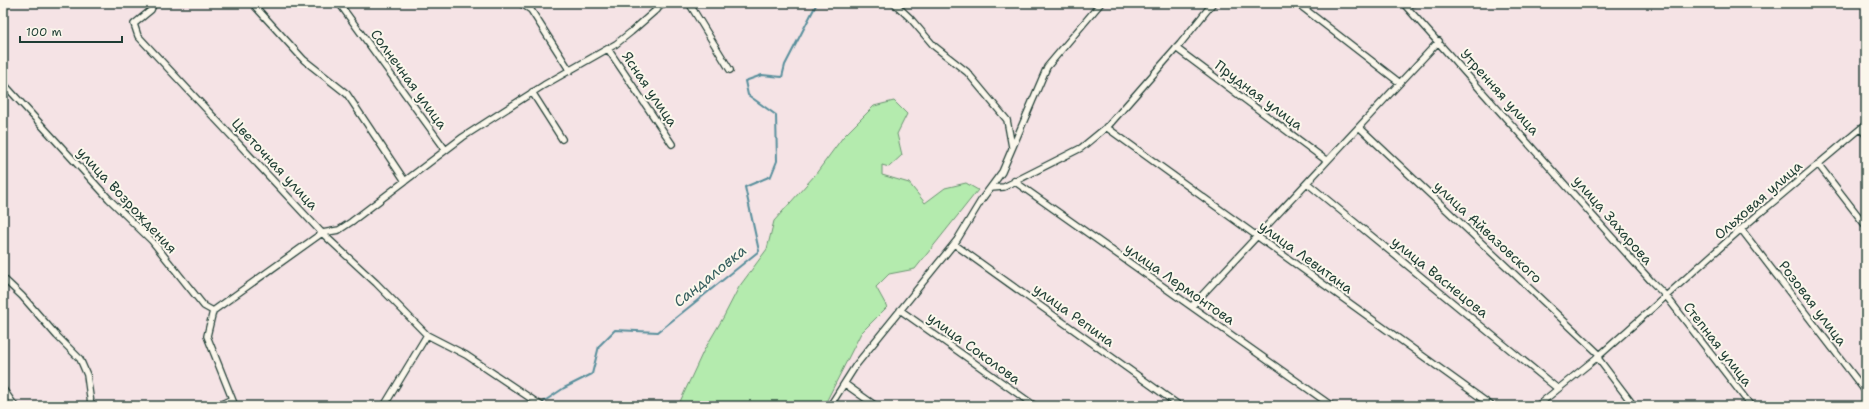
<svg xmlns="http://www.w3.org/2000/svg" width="1869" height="409" font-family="'Shantell Sans',sans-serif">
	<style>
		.green { fill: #b4ebae; stroke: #6a9471 }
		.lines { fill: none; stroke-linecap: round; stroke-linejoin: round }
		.stream { stroke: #598f9c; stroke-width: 2 }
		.street-casing { stroke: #1f3d34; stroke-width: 8 }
		.street { stroke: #fbf7ec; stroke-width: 5.5 }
		.labels { text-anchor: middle; stroke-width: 4; stroke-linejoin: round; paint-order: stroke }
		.street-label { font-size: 14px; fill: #1f3d34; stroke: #fbf7ec }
		.water-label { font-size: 15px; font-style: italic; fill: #375f5f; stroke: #fbf7ec }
	</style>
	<rect width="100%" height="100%" fill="#f5e3e5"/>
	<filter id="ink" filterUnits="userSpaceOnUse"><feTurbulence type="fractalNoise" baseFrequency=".025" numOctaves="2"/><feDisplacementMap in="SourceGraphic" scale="8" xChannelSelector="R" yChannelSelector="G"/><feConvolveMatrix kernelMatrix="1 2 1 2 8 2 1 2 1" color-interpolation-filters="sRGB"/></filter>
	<g filter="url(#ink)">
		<!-- green -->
		<path class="green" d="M894 101 907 114 897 134 902 155 889 167 882 165V175L909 183 925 203 945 188 966 183 978 190 915 269 889 274 876 287 887 307 861 333 825 404 823 406H678L703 352 723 318 739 287 767 249 774 221 815 175 843 137 874 106Z"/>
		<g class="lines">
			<!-- stream -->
			<path class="stream" d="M540 404 564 388 592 374 599 346 615 330 658 332 759 251 745 187 771 176 777 161 776 115 748 95 745 81 762 75 782 77 785 65 817 3"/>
			<!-- street casing -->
			<g class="street-casing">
				<path id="street" d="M154 3 151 10 134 24 138 36 322 233 376 283 427 335 466 355 542 406
					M252 3 304 60 347 94 405 181
					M339 3 445 149
					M520 3 531 10 570 71
					M652 3 657 10
					M689 3 730 70
					M894 3 910 18 934 46 967 72 1007 120 1012 147
					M1297 3 1400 83
					M1403 3 1651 281 1667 297 1751 406
					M1408 7 1413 3
					M1176 48 1327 161
					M608 49 672 144
					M3 83 109 199 152 241 204 306 213 311
					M532 92 562 139
					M1106 127 1492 406
					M1359 127 1600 355
					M1861 129 1866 135
					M1818 164 1866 226
					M1014 181 1332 406
					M1307 183 1558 389
					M991 188 1004 187 1081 148 1109 125 1180 44 1213 3
					M1741 229 1866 392
					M954 244 1180 406
					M3 278 22 296 57 336 80 359 87 375 91 404 92 406
					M1192 306 1439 41
					M900 310 1035 406
					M213 311 322 233 339 230 351 222 463 137 544 85 616 44 631 32 664 3
					M213 311 207 336 235 406
					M1597 357 1634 406
					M845 384 876 406
					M3 389 15 406
					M217 406 232 399
					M384 406 427 335
					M830 406 856 365 957 240 982 199 1002 172 1047 67 1101 3
					M1537 406 1600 355 1741 229 1866 124"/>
			</g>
			<!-- street -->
			<use href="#street" class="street"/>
		</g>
	</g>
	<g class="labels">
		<!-- street labels -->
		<g class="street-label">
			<text transform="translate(409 79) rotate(54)" y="5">Солнечная улица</text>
			<text transform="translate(650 89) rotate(56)" y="5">Ясная улица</text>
			<text transform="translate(1500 92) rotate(48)" y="5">Утренняя улица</text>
			<text transform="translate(1259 95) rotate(37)" y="5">Прудная улица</text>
			<text transform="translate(275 164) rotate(47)" y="5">Цветочная улица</text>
			<text transform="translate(127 200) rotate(47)" y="5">улица Возрождения</text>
			<text transform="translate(1758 200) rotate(-41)" y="5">Ольховая улица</text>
			<text transform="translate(1613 220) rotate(49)" y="5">улица Захарова</text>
			<text transform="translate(1488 232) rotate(43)" y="5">улица Айвазовского</text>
			<text transform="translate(1306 257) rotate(36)" y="5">улица Левитана</text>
			<text transform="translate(1440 277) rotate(39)" y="5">улица Васнецова</text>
			<text transform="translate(1180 284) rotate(35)" y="5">улица Лермонтова</text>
			<text transform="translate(1813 303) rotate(53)" y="5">Розовая улица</text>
			<text transform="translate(1074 315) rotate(36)" y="5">улица Репина</text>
			<text transform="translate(1718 344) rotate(52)" y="5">Степная улица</text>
			<text transform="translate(974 348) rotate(36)" y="5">улица Соколова</text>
		</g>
		<!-- water labels -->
		<g class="water-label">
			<text transform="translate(710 276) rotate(-39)" y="5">Сандаловка</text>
		</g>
	</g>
	<!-- margin -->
	<rect width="1869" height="409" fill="none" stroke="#fbf7ec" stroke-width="16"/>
	<rect x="8" y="8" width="1853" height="393" fill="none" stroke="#1f3d34" stroke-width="1.5" filter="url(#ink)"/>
	<!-- scale -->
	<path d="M20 36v6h102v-6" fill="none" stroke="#1f3d34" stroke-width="2"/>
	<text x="26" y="36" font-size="12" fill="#1f3d34" stroke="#fbf7ec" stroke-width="3" paint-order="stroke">100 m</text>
</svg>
